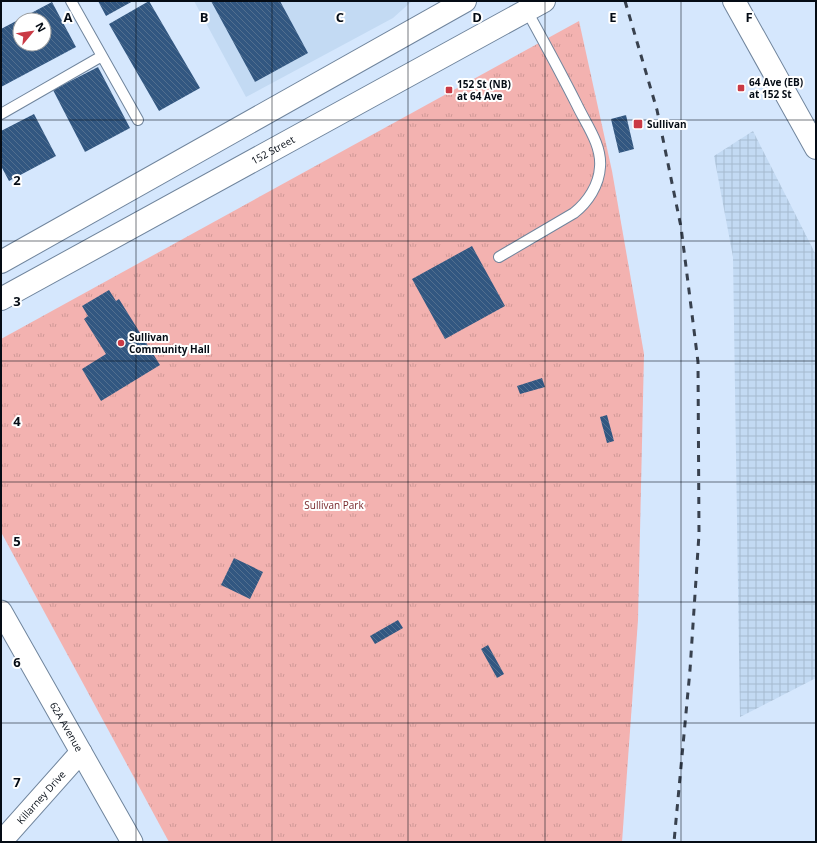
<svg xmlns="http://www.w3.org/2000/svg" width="817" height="843" font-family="'Open Sans',sans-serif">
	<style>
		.built { fill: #c3daf3 }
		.industrial { fill: url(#industrial-grid) }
		.park { fill: url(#park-tufts) }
		.building { fill: url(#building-back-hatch); fill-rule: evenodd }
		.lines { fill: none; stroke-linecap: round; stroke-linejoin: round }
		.service-casing { stroke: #70859d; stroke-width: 12 }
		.minor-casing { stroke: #70859d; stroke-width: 23 }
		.secondary-casing { stroke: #70859d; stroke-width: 24 }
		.service { stroke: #fff; stroke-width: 10 }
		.minor { stroke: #fff; stroke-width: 21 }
		.secondary { stroke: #fff; stroke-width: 22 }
		.rail { stroke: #38414e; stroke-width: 3; stroke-dasharray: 7 7; stroke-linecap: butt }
		.grid { fill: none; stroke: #050c15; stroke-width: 1; stroke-opacity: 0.55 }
		.poi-dot { fill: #ca3a45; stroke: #fff; stroke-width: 1.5 }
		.labels { text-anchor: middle; stroke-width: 4; stroke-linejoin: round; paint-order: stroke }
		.poi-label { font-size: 10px; font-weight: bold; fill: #050c15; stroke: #fff; text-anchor: start }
		.street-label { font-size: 10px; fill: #050c15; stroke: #fff }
		.park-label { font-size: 10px; fill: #77282b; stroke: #fff }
		.grid-label { font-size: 13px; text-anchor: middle; font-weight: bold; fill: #050c15; stroke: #fff; stroke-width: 4; stroke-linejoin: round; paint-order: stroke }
	</style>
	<defs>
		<pattern id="industrial-grid" width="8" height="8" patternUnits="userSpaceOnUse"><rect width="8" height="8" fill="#c3daf3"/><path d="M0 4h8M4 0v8" fill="none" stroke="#a6bacf"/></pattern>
		<pattern id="park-tufts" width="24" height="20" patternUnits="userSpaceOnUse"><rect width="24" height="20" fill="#f3b2b0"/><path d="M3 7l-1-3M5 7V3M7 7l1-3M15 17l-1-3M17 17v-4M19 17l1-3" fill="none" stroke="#cf9896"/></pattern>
		<pattern id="building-back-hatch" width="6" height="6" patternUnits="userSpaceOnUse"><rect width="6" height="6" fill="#325781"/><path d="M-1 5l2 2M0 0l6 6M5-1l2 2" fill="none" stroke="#526f8f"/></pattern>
	</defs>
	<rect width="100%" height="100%" fill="#d5e7fd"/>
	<!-- built -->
	<path class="built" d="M194 1H412L393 18 246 97Z"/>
	<!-- industrial -->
	<path class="industrial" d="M753 131 816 255V678L740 717 733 257 714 156Z"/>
	<!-- park -->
	<path class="park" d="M579 21 612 171 644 354 638 620 622 842H169L1 532V339Z"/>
	<!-- building -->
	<path class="building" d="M98 1H133L106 16Z
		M149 1 200 88 159 111 109 24Z
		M211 1H280L308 53 255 82Z
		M52 2 76 47 1 87V29ZM20 20H44V44H20Z
		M98 67 130 128 85 152 53 90Z
		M34 114 56 156 9 181 1 166V131Z
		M626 115 634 149 619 153 611 119Z
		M472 246 505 306 445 339 412 279Z
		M109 290 116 301 119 299 160 365 101 401 82 369 106 354 84 319 88 316 82 306Z
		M542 378 545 387 520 394 517 386Z
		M607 415 614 441 607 443 600 417Z
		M234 558 263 572 250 599 221 585Z
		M398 620 403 628 375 644 370 636Z
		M488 645 504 674 497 678 481 649Z"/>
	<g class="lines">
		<!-- service casing -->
		<g class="service-casing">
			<path id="service" d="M71 1 138 120
				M1 114 102 56
				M499 257 574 213C588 202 599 185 600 167 602 145 586 124 577 105 561 73 544 42 527 11"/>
		</g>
		<!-- minor casing -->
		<g class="minor-casing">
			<g id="minor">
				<path id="s1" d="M1 611 132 842"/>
				<path id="s2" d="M1 842 81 752"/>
			</g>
		</g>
		<!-- secondary casing -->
		<g class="secondary-casing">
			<g id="secondary">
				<path d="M734 1 816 148"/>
				<path d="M1 262 465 1"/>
				<path id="s3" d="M1 299 544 1"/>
			</g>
		</g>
		<!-- service -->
		<use href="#service" class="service"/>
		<!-- minor -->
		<use href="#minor" class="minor"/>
		<!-- secondary -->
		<use href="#secondary" class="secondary"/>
		<!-- rail -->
		<path class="rail" d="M625 1 657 110 681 227 698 362 699 534 690 670 674 842"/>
	</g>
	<!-- grid -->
	<path class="grid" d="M136 1V842M272 1V842M408 1V842M545 1V842M681 1V842M1 120H816M1 241H816M1 361H816M1 482H816M1 602H816M1 723H816"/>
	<!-- markers -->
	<g class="poi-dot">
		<rect x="737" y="84" width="8" height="8" rx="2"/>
		<rect x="445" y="86" width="8" height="8" rx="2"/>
		<rect x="633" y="119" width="10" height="10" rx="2"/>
		<circle cx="121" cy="343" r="4"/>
	</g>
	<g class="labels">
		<!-- poi labels -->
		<g class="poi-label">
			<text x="749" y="86">64 Ave (EB)<tspan x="749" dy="12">at 152 St</tspan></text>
			<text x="457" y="88">152 St (NB)<tspan x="457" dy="12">at 64 Ave</tspan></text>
			<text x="647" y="128">Sullivan</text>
			<text x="129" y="341">Sullivan<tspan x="129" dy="12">Community Hall</tspan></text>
		</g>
		<!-- street labels -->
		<g class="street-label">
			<text dy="4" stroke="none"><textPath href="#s3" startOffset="310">152 Street</textPath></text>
			<text dy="4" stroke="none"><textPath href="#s1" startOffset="133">62A Avenue</textPath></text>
			<text dy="4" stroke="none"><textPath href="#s2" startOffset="60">Killarney Drive</textPath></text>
		</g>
		<!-- park labels -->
		<g class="park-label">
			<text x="334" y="509">Sullivan Park</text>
		</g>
	</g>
	<g class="grid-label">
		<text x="68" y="22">A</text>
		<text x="204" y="22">B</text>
		<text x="340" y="22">C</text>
		<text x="477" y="22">D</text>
		<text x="613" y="22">E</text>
		<text x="749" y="22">F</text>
		<text x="17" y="185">2</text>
		<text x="17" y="306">3</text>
		<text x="17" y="426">4</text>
		<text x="17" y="546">5</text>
		<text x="17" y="667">6</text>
		<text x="17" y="787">7</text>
	</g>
	<!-- border -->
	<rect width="817" height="843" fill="none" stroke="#050c15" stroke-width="4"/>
	<!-- north arrow -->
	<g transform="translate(32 32) rotate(61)"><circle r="19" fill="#ffffff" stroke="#9b9ea1"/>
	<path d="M0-3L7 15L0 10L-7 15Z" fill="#ca3a45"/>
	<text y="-6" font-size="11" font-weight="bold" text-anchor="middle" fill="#050c15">N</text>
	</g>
</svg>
